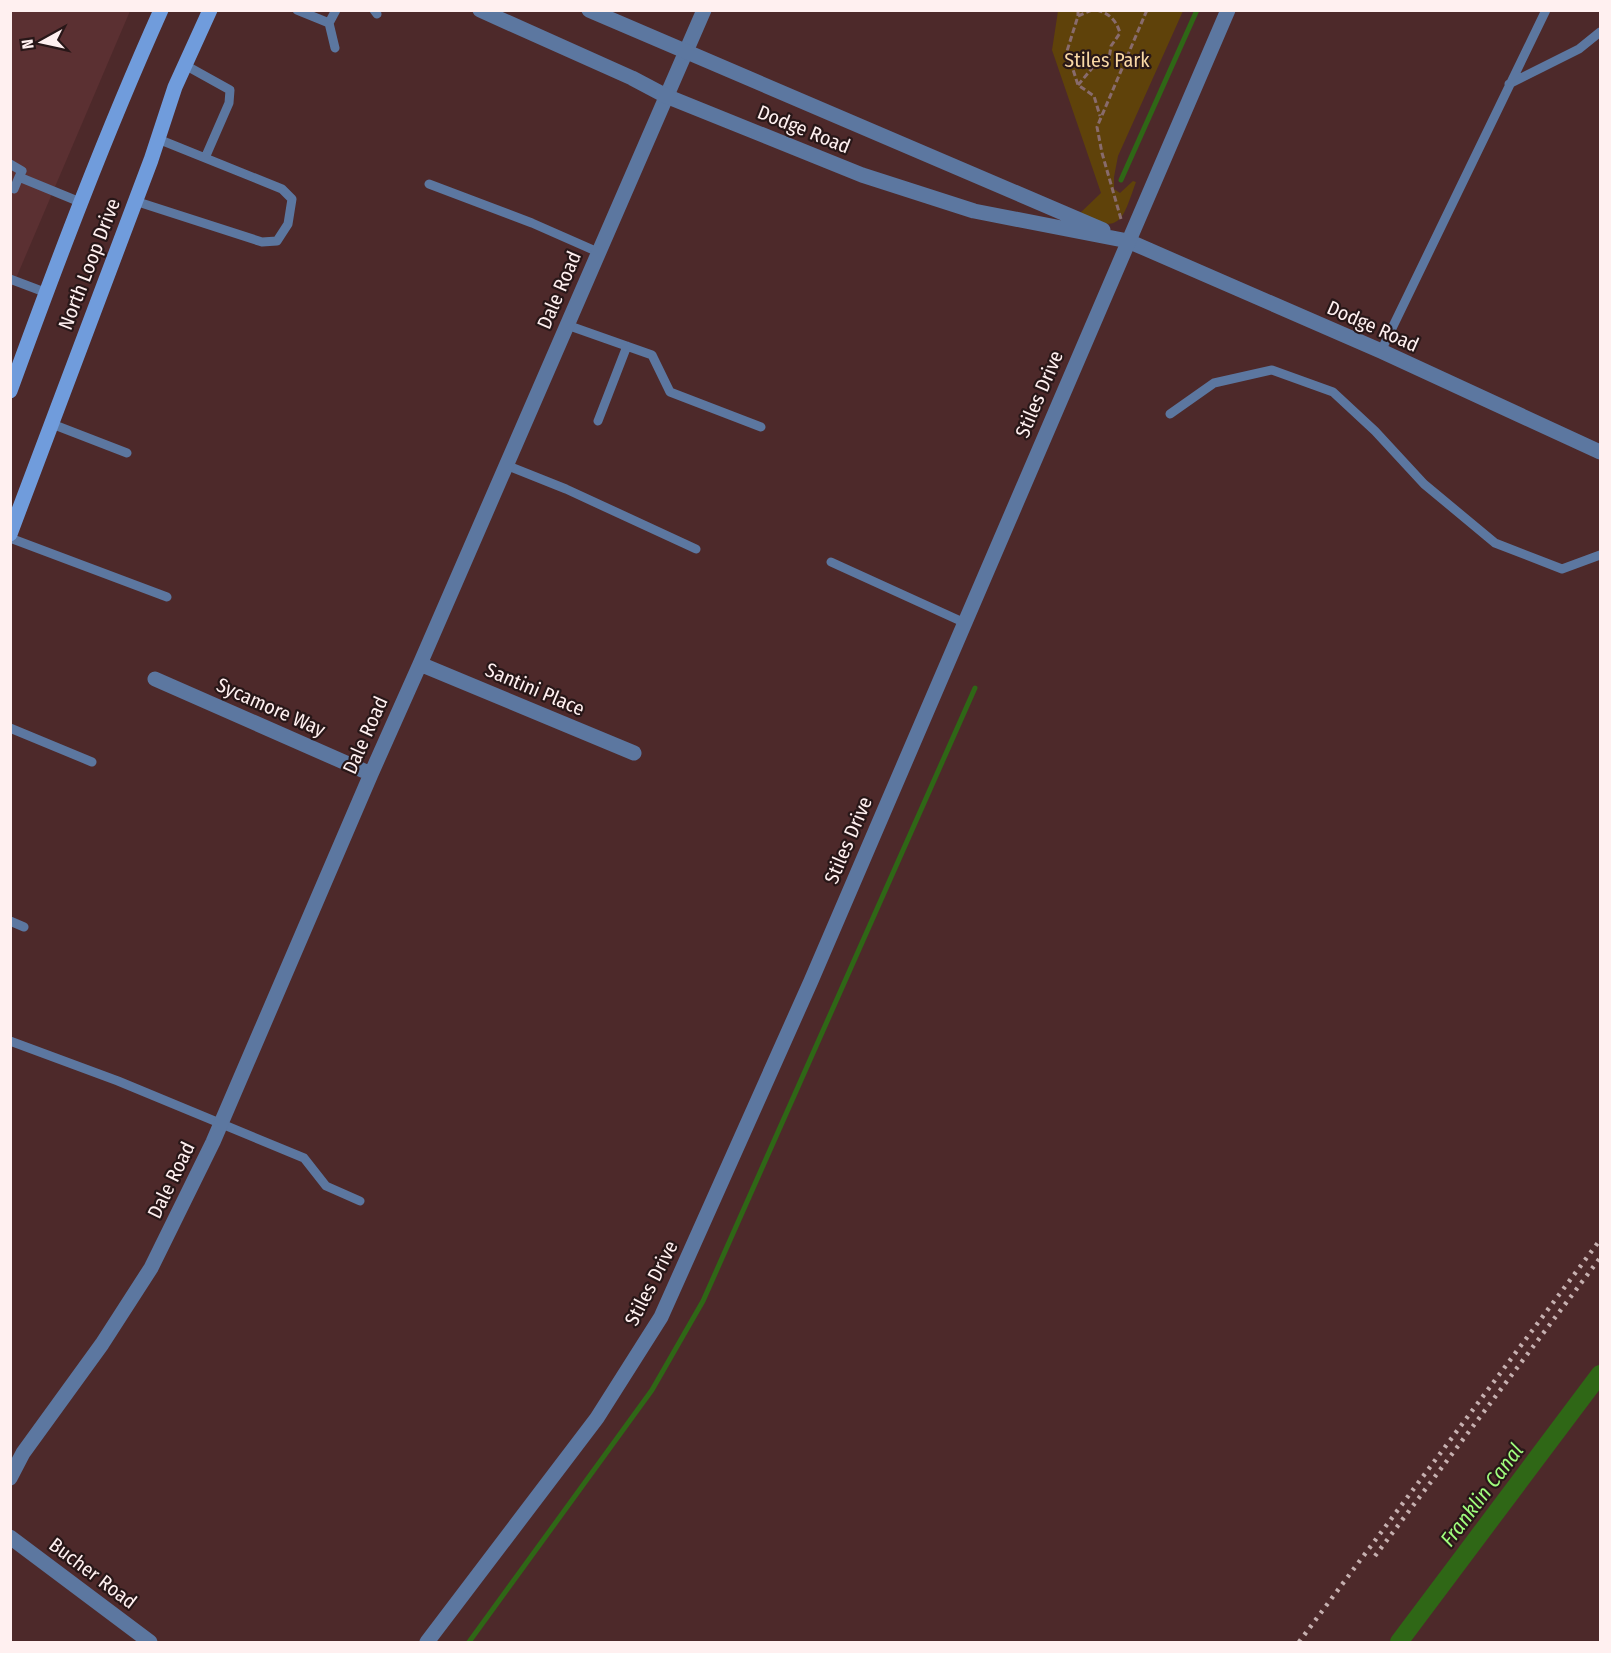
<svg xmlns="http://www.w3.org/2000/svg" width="1611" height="1653" font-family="'Fira Sans Condensed',sans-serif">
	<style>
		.built { fill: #5b3032 }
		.green { fill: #5f420a }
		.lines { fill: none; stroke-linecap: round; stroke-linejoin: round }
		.stream { stroke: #2f6716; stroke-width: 5 }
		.canal { stroke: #2f6716; stroke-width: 18 }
		.path { stroke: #886b6c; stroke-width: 3; stroke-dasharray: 6 3; stroke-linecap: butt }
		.service { stroke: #5c77a0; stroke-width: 9 }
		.minor { stroke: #5c77a0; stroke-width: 15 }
		.tertiary { stroke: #5c77a0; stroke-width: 15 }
		.secondary { stroke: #709cdc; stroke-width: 15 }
		.rail { stroke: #c6b0b0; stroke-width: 4.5; stroke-dasharray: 3 6; stroke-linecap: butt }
		.labels { text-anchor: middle; stroke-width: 4.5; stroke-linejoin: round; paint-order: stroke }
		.park-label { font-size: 20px; fill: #f9d8a5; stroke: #281718 }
		.street-label { font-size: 20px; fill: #fff0f0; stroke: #281718 }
		.water-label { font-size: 21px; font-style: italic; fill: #a0fe7d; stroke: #281718 }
	</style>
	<rect width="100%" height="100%" fill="#4d292a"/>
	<!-- built -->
	<path class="built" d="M11 11H130L11 290Z"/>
	<!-- green -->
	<path class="green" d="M1058 11H1183L1118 156 1114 177V189L1120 193 1133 181 1136 182C1122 220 1122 235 1078 215L1101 193 1052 50Z"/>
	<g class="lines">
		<!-- stream -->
		<path class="stream" d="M1121 180 1197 10
			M469 1642 652 1390 703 1301 975 688"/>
		<!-- canal -->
		<path class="canal" d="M1399 1642 1600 1374"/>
		<!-- path -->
		<path class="path" d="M1078 10V16L1067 51 1078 85 1094 96 1100 116
			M1078 16 1092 10
			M1078 85 1094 66 1109 59 1111 46 1120 33C1116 20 1110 14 1097 10
			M1121 219 1102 153 1097 127 1147 10"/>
		<!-- service -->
		<path class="service" d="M297 10 329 23 336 10
			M374 10 377 14
			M329 23 335 48
			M185 65 230 90 229 103 205 158
			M1509 84 1579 49 1600 32
			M10 164 22 171 19 177
			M429 184 532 223 598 252
			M10 187 14 189 19 177 80 202
			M135 201 262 242 277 241 288 224 292 199 282 189 158 139
			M10 279 47 293
			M567 325 652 355 670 392 761 427
			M1381 351 1546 10
			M1170 414 1214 383 1272 370 1333 392 1375 431 1424 484 1495 543 1562 569 1600 555
			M598 421 627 346
			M52 424 127 453
			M506 465 566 489 696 549
			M10 538 167 597
			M831 562 965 623
			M10 728 92 762
			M10 921 24 927
			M10 1041 118 1081 304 1158 326 1186 360 1201"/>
		<!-- minor -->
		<path class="minor" d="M1128 241 1381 351 1600 452
			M420 664 634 753
			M155 679 371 774
			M10 1478 23 1453 102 1344 151 1268 213 1142 371 774 420 664 704 10
			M10 1537 150 1642"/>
		<!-- tertiary -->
		<path class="tertiary" d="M480 10 632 78 666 96 862 175 974 211 1128 241
			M589 10 1103 230
			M427 1642 597 1418 661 1317 811 981 1228 10"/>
		<!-- secondary -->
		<path class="secondary" d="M10 391C57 262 105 135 161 10
			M10 534 151 160 175 87 210 10"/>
		<!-- rail -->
		<path class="rail" d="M1375 1556 1600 1258
			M1299 1642 1600 1240"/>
	</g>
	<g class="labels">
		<!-- park labels -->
		<g class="park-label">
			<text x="1107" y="67">Stiles Park</text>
		</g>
		<!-- street labels -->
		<g class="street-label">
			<text transform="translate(804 129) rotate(22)" y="7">Dodge Road</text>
			<text transform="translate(89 264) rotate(-69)" y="7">North Loop Drive</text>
			<text transform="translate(559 290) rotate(-67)" y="7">Dale Road</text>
			<text transform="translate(1373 326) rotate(24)" y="7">Dodge Road</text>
			<text transform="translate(1039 394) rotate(-67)" y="7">Stiles Drive</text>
			<text transform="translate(535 689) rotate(23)" y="7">Santini Place</text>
			<text transform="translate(271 707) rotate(24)" y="7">Sycamore Way</text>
			<text transform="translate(365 735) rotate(-66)" y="7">Dale Road</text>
			<text transform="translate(848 840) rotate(-67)" y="7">Stiles Drive</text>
			<text transform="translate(171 1180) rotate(-64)" y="7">Dale Road</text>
			<text transform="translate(651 1283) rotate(-63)" y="7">Stiles Drive</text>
			<text transform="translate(93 1573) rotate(37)" y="7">Bucher Road</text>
		</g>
		<!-- water labels -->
		<g class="water-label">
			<text transform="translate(1482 1495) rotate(-53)" y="7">Franklin Canal</text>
		</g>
	</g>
	<!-- border -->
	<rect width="1611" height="1653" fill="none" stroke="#fff0f0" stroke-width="24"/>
	<!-- north arrow -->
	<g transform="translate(42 42) rotate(262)" stroke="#281718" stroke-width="4.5" paint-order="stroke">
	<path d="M0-4.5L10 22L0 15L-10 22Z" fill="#fff0f0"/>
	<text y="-9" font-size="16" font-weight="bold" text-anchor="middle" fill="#fff0f0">N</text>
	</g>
</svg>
